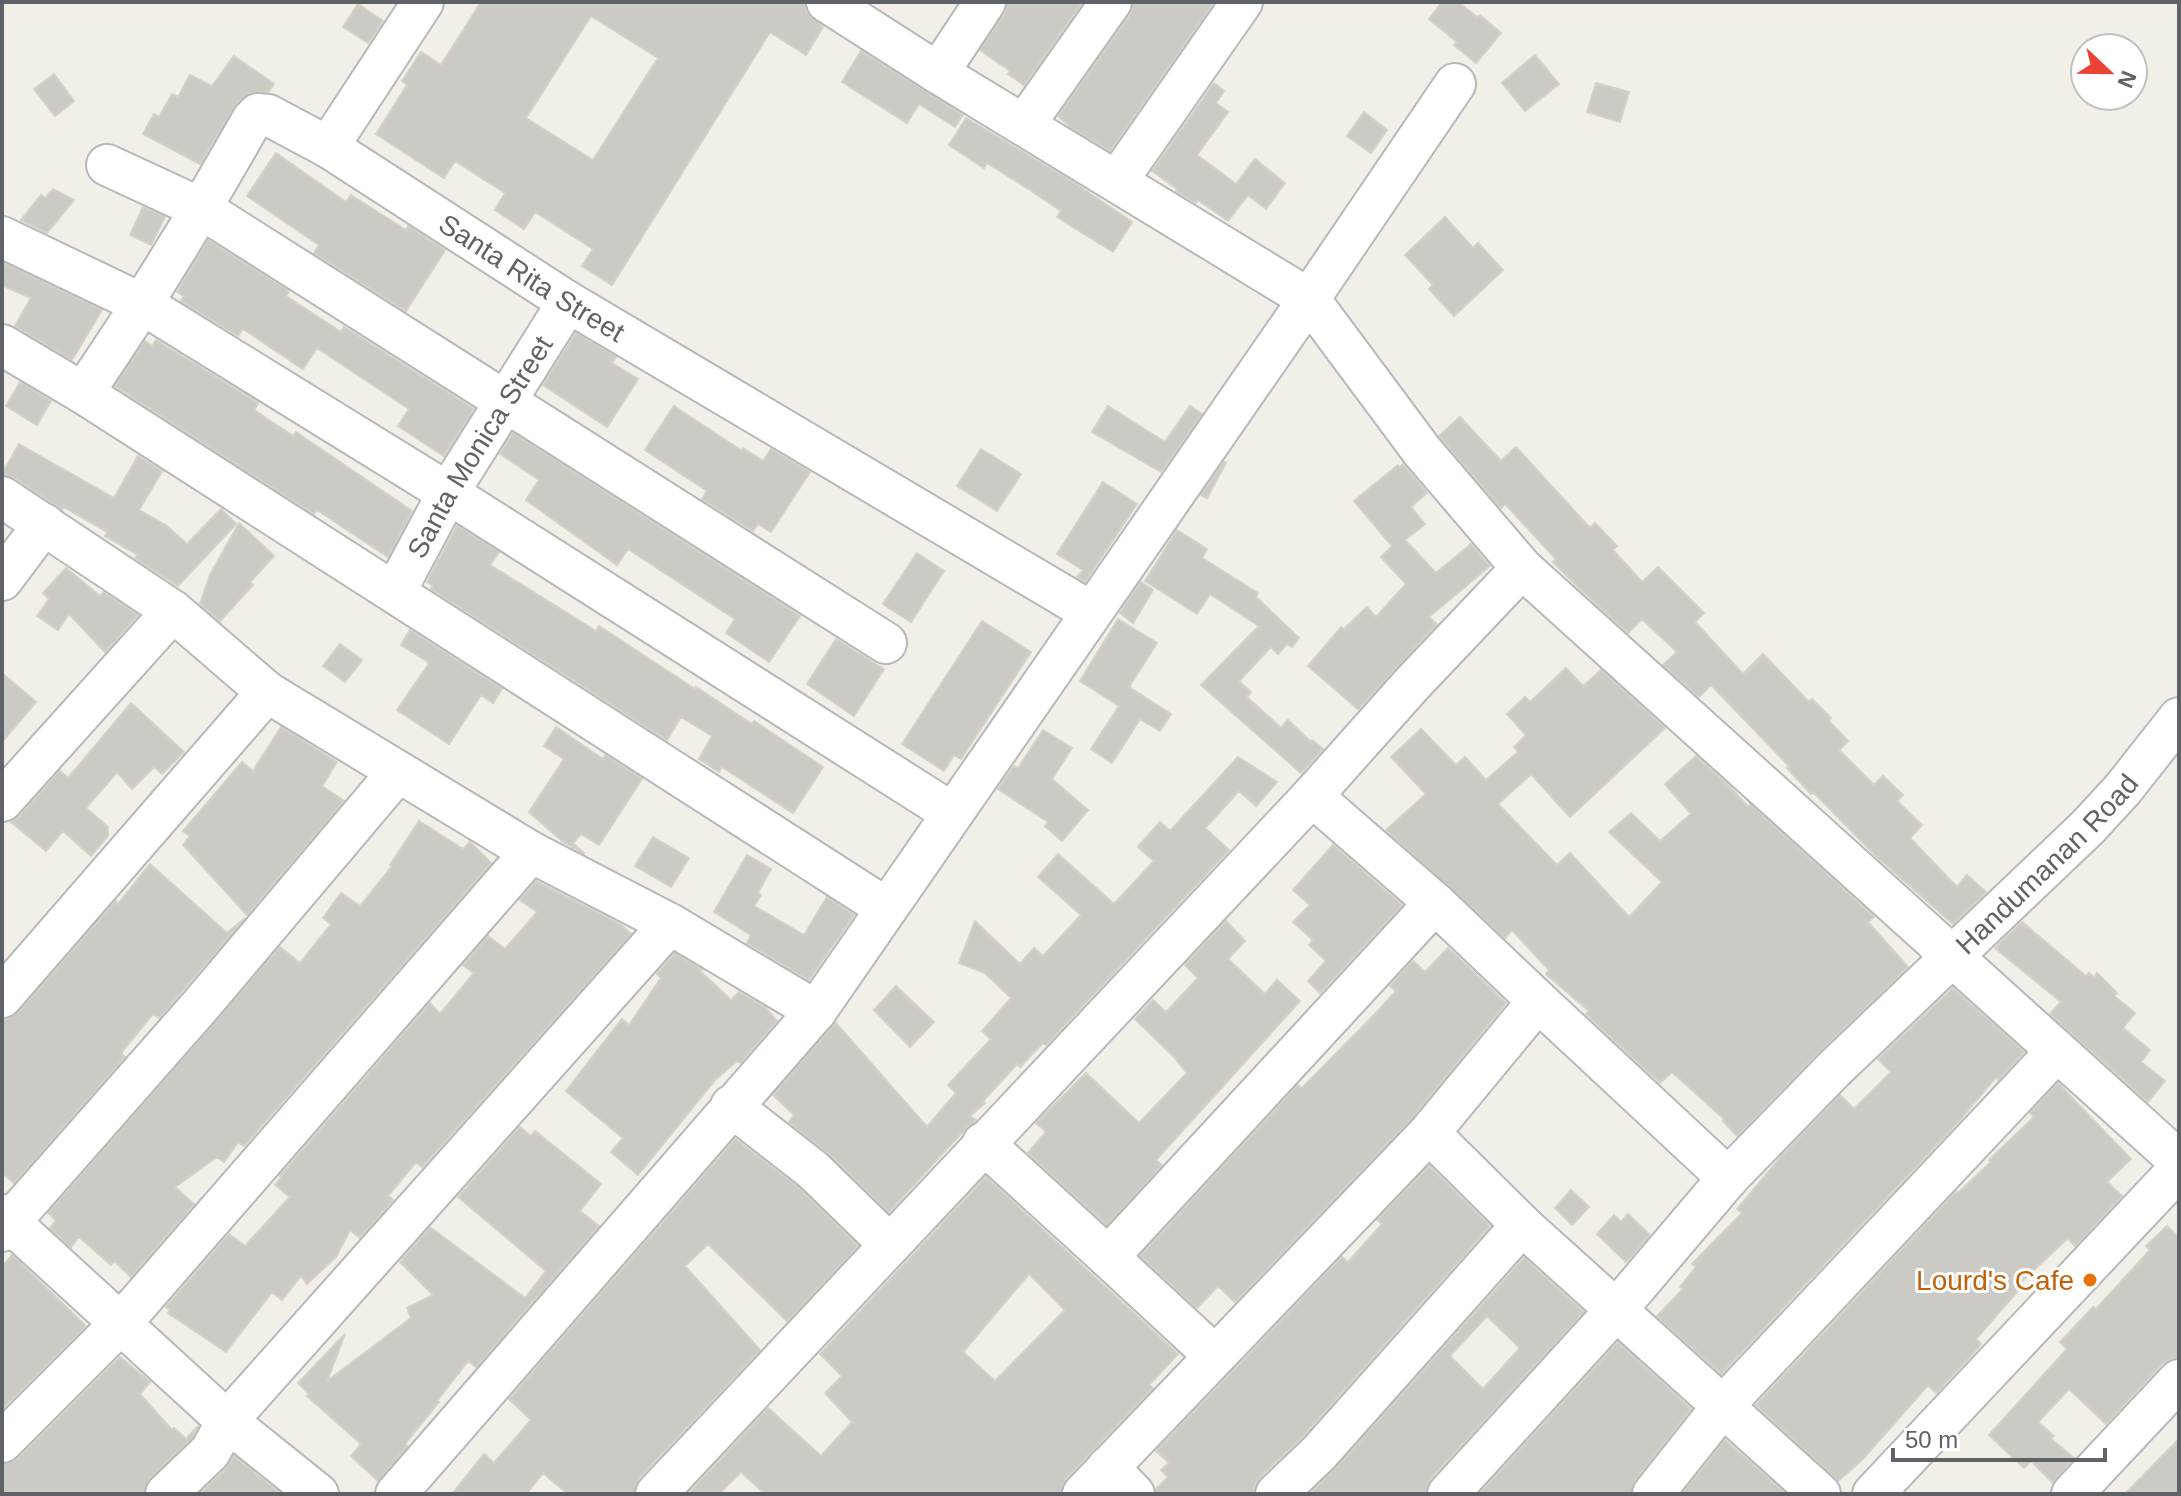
<svg xmlns="http://www.w3.org/2000/svg" width="2181" height="1496" font-family="Arial,sans-serif">
	<style>
		.building { fill: #cccac5; stroke: #d6d1c6; stroke-width: 2; fill-rule: evenodd }
		.lines { fill: none; stroke-linecap: round; stroke-linejoin: round }
		.minor-casing { stroke: #b5b8bc; stroke-width: 44 }
		.minor { stroke: #fff; stroke-width: 40 }
		.food-dot { fill: #e8710a; stroke: #fff; stroke-width: 3 }
		.labels { text-anchor: middle; stroke-width: 6; stroke-linejoin: round; paint-order: stroke }
		.street-label { font-size: 28px; fill: #5f6368; stroke: #fff }
		.food-label { font-size: 28px; fill: #c56008; stroke: #fff; text-anchor: end }
	</style>
	<rect width="100%" height="100%" fill="#f1efe8"/>
	<!-- building -->
	<path class="building" d="M481 2H804L807 13 823 27 806 55 770 32 612 285 582 266 593 249 535 212 524 229 495 210 505 193 455 161 444 178 376 134 407 85 402 81 421 52 441 65ZM591 16 658 58 593 160 526 118Z
		M1008 2H1083L1024 85 1008 74 1010 71 980 50 1004 15Z
		M1134 2H1214L1110 151 1070 127 1058 116 1130 15Z
		M1442 2H1458L1477 17 1480 15 1501 33 1476 63 1454 45 1457 42 1429 19Z
		M358 4 383 21 368 43 343 27Z
		M861 51 963 115 955 127 919 104 907 123 842 82Z
		M1535 55 1559 84 1525 111 1502 83Z
		M234 56 274 84 268 92 250 93 236 104 200 164 143 134 154 114 159 117 172 94 178 97 190 75 212 86Z
		M54 74 74 101 55 116 34 89Z
		M1214 83 1224 91 1216 103 1228 112 1197 155 1236 184 1255 159 1285 183 1266 209 1248 195 1228 221 1198 200 1196 203 1176 191 1177 189 1152 171Z
		M1596 83 1629 92 1620 122 1587 112Z
		M1364 112 1387 130 1371 153 1347 136Z
		M966 118 1073 182 1132 222 1113 252 1057 217 1061 211 1030 190 987 163 984 168 949 145Z
		M276 153 346 202 351 195 406 230 408 226 445 250 406 311 314 253 319 245 247 196Z
		M53 189 74 200 47 233 21 220 41 195 45 198Z
		M143 207 165 217 151 245 130 235Z
		M1445 217 1473 248 1478 243 1503 270 1454 316 1429 289 1433 285 1405 255Z
		M208 240 289 291 286 296 341 332 344 327 474 409 444 456 398 426 409 409 317 348 303 369 243 329 238 336 181 301 184 296 177 292Z
		M2 262 102 310 72 360 15 326 31 298 4 286 2 289Z
		M576 333 616 357 612 363 638 379 607 427 543 385Z
		M156 340 258 403 254 410 293 436 296 432 412 511 388 557 317 510 314 514 115 386 145 341 152 346Z
		M20 382 51 401 37 425 6 406Z
		M674 406 742 451 743 448 763 461 771 449 810 472 771 532 758 524 753 531 702 499 707 491 645 450Z
		M1108 406 1165 442 1190 406 1202 414 1161 472 1092 432Z
		M1460 417 1501 461 1516 447 1590 528 1595 523 1617 546 1613 550 1642 582 1658 567 1704 613 1695 622 1743 674 1763 654 1809 702 1812 699 1831 718 1829 721 1848 741 1839 750 1874 785 1883 776 1903 795 1897 801 1922 825 1910 838 1957 887 1967 875 1986 892 1953 924 1877 857 1813 792 1811 794 1787 768 1789 766 1711 685 1699 697 1663 665 1677 652 1642 619 1628 633 1575 584 1553 562 1556 559 1505 504 1501 508 1439 436Z
		M513 433 800 616 769 662 726 633 735 619 628 549 617 565 526 500 539 480 500 454Z
		M19 444 114 498 138 456 162 471 139 510 167 526 187 544 221 509 236 524 178 586 135 558 138 555 105 536 107 532 64 507 62 510 15 478 2 474Z
		M981 449 1021 474 997 511 957 486Z
		M1224 462 1226 463 1207 498 1201 495Z
		M1403 464 1427 493 1411 507 1425 524 1405 540 1436 573 1471 544 1490 566 1429 617 1437 624 1358 709 1308 666 1341 627 1344 629 1367 607 1376 617 1406 584 1381 557 1392 546 1354 501 1398 465 1400 467Z
		M1103 482 1137 504 1085 582 1077 577 1083 570 1057 554Z
		M239 523 274 556 250 582 253 585 220 621 200 604 210 575Z
		M457 526 499 552 490 565 596 631 599 626 695 689 696 687 752 724 754 721 823 767 793 813 722 767 719 772 699 759 712 736 681 717 667 740 431 589 433 586 427 582Z
		M1177 530 1207 549 1202 558 1258 593 1256 597 1299 638 1292 647 1287 644 1278 654 1271 647 1239 681 1251 692 1247 697 1281 728 1288 720 1311 742 1312 740 1323 749 1301 773 1201 685 1259 626 1210 594 1197 614 1145 581Z
		M917 553 944 571 911 622 883 604Z
		M66 568 100 596 104 592 138 615 105 652 69 614 58 630 37 616 49 599 43 593Z
		M1141 582 1153 590 1133 623 1120 613Z
		M1118 619 1157 643 1129 687 1171 714 1160 731 1140 719 1112 763 1091 749 1119 706 1080 681Z
		M982 621 1031 652 961 759 954 755 944 771 902 744Z
		M410 630 502 689 493 703 481 695 449 744 397 710 428 665V662L401 645Z
		M836 639 884 669 854 716 807 684Z
		M340 644 362 660 345 682 323 666Z
		M1566 668 1583 686 1601 670 1665 728 1570 817 1531 774 1498 804 1557 865 1570 853 1629 917 1662 882 1609 832 1631 813 1660 841 1691 814 1665 784 1696 756 1731 788 1748 807 1750 804 1874 917 1868 922 1908 967 1817 1054 1737 1136 1723 1121 1724 1119 1672 1072 1660 1083 1586 1014 1589 1011 1546 974 1549 970 1512 930 1505 938 1386 830 1426 794 1391 757 1421 729 1456 765 1465 757 1486 780 1518 752 1514 747 1526 735 1507 714 1525 697 1530 702Z
		M2 673 36 702 2 742Z
		M131 703 184 752 162 774 154 767 132 789 117 772 86 808 108 827V836L91 856 63 831 46 851 11 822 19 816 60 771 68 778Z
		M281 727 337 762 322 786 344 801 247 915 183 845 190 836 183 831 242 762 253 771Z
		M556 727 603 759 605 755 642 779 599 845 581 834 573 843 585 854 563 842 529 812 564 759 544 746Z
		M1043 730 1072 748 1052 779 1088 810 1062 841 1045 826 1048 822 998 789 1014 766 1018 768Z
		M1238 757 1277 782 1256 806 1239 791 1205 828 1229 850 1046 1045 1043 1043 1020 1067 1017 1064 983 1101 985 1103 970 1116 976 1120 967 1127 889 1212 829 1154 789 1122 794 1115 773 1095 836 1023 927 1127 956 1093 948 1085 991 1039 982 1031 1011 998 985 973 959 963 975 921 1020 964 1034 948 1043 956 1081 915 1038 877 1058 854 1114 904 1154 861 1138 847 1160 822 1170 831Z
		M419 821 463 849 470 842 491 863 244 1146 238 1142 224 1162 217 1157 175 1187 194 1204 131 1277 114 1261 111 1265 79 1237 71 1247 50 1228 56 1220 48 1213 280 947 300 963 331 924 323 918 341 893 360 906 392 866 390 865Z
		M653 837 689 858 671 887 635 866Z
		M1333 845 1402 905 1320 993 1308 981 1326 961 1309 945 1313 940 1293 922 1310 905 1293 890Z
		M747 855 771 869 758 893 761 895 754 906 804 935 827 897 854 915 809 980 747 943 751 935 714 912Z
		M150 864 227 933 245 918 159 1018 153 1014 121 1053 125 1057 14 1183 2 1173V1022L19 1012 116 901 118 904Z
		M536 881 620 924 631 934 422 1167 416 1162 388 1196 393 1200 360 1238 350 1230 336 1257 307 1284 301 1276 282 1300 272 1292 226 1352 168 1313 170 1310 166 1307 229 1234 245 1246 290 1197 275 1185 281 1177 280 1176 430 1003 440 1014 474 973 463 965 488 936 505 949 537 912 520 900Z
		M1226 921 1245 941 1228 959 1265 994 1277 980 1300 1001 1156 1160 1162 1165 1107 1225 1028 1153 1046 1132 1036 1123 1086 1073 1139 1123 1187 1073 1174 1057 1135 1019 1153 1000 1166 1012 1198 978 1185 965Z
		M2022 922 2086 976 2089 973 2094 978 2097 973 2117 993 2114 996 2135 1013 2123 1028 2150 1050 2141 1062 2165 1081 2148 1102 2050 1014 2061 1002 1995 948Z
		M1448 948 1506 1003 1412 1118 1235 1302 1218 1286 1197 1308 1140 1256 1298 1085 1302 1088 1376 1013 1396 991 1390 986 1413 961 1425 972Z
		M675 953 702 970 700 971 731 1000 739 992 766 1008 777 1021 740 1063 737 1061 715 1080 638 1175 611 1152 623 1138 566 1091 622 1019 629 1025 661 978 657 974Z
		M896 986 934 1022 910 1047 874 1010Z
		M1953 988 2024 1052 1998 1080 1996 1077 1958 1122 1721 1374 1657 1316 1683 1289 1680 1287 1696 1267 1692 1264 1742 1213 1737 1209 1780 1158 1840 1095 1854 1109 1891 1072 1878 1059Z
		M2058 1083 2131 1159 2107 1182 2122 1196 2075 1246 2068 1238 2020 1283 2023 1285 1976 1339 1981 1344 1968 1359 1936 1393 1928 1385 1862 1460 1838 1481 1756 1405 1956 1192 1958 1193 1991 1162 1989 1160 2034 1117 2030 1113Z
		M520 1127 531 1136 535 1131 601 1184 580 1211 599 1226 476 1367 468 1361 437 1401 439 1402 405 1444 407 1446 378 1481 351 1456 361 1444 307 1396 309 1394 298 1383 345 1334 327 1381 411 1318 407 1308 433 1295 400 1262 430 1227 525 1298 546 1271 458 1197Z
		M735 1139 798 1187 858 1246 787 1321 708 1244 685 1266 760 1350 639 1478 634 1494H568L543 1473 526 1494H452L484 1454 494 1463 531 1420 509 1399Z
		M1429 1166 1490 1226 1302 1437 1260 1477 1254 1487V1494H1156V1489L1168 1477 1161 1470 1169 1463 1156 1451 1342 1257 1348 1262 1382 1224 1377 1220Z
		M986 1177 1178 1354 1149 1385 1153 1388 1066 1478 1061 1494H765L741 1472 719 1494H688L768 1408 821 1456 852 1422 825 1393 842 1376 820 1354ZM1029 1274 1065 1310 995 1381 963 1352Z
		M1571 1190 1589 1207 1572 1225 1555 1208Z
		M1628 1214 1650 1235 1626 1262 1597 1234 1614 1215 1621 1222Z
		M2167 1226 2179 1238V1358H2172L2162 1364 2106 1424 2069 1389 2038 1422 2054 1436 2051 1439 2074 1458 2053 1483 2031 1461 2024 1468 1989 1435 2067 1349 2060 1342 2093 1307 2096 1309 2150 1250 2146 1246Z
		M12 1255 86 1326 2 1409V1267Z
		M1524 1258 1584 1312 1431 1478 1426 1494H1309L1336 1468ZM1487 1316 1520 1348 1483 1389 1450 1356Z
		M1618 1342 1691 1409 1635 1480 1631 1494H1479Z
		M120 1357 150 1382 140 1394 172 1430 174 1428 186 1439 198 1426 192 1438 150 1478 144 1494H2V1464L18 1458Z
		M2179 1439V1494H2125Z
		M1725 1440 1786 1494H1682Z
		M234 1456 281 1494H199L226 1469Z"/>
	<g class="lines">
		<!-- minor casing -->
		<g class="minor-casing">
			<g id="minor">
				<path d="M827 2 938 73 1309 299 1422 451 1522 568 2179 1161"/>
				<path d="M938 73 985 2"/>
				<path d="M1024 125 1111 2"/>
				<path d="M328 147 423 2"/>
				<path d="M107 165 202 209 886 643"/>
				<path d="M1117 181 1242 2"/>
				<path d="M2 237 144 305 448 493 952 813"/>
				<path d="M2 345 83 393 886 908"/>
				<path id="s1" d="M83 393C144 304 199 214 252 120L258 114 268 115 328 147 568 302 1091 612"/>
				<path d="M2 497 173 611 267 692 531 852 670 924 816 1011"/>
				<path d="M2 580 44 524"/>
				<path id="s2" d="M395 592 448 493 568 302"/>
				<path d="M2 801 173 611"/>
				<path d="M2 997 267 692"/>
				<path d="M1538 1001 1728 1178"/>
				<path d="M731 1106 813 1170 890 1245"/>
				<path d="M1429 1133 1522 1225 1820 1494"/>
				<path d="M983 1143 1108 1257 1435 903"/>
				<path d="M2 1215 227 1421 318 1494"/>
				<path d="M2 1231 201 1005 397 773"/>
				<path d="M1108 1257 1215 1356"/>
				<path d="M2 1442 121 1323 531 852"/>
				<path d="M1108 1467 1134 1494"/>
				<path d="M166 1494 210 1452 227 1421 670 924"/>
				<path d="M396 1494 816 1011 1309 299 1455 84"/>
				<path d="M656 1494 1312 796 1411 685 1522 568"/>
				<path d="M1083 1494 1429 1133 1538 1001 1435 903 1312 796"/>
				<path d="M1276 1494 1319 1453 1522 1225"/>
				<path id="s3" d="M1448 1494 1617 1309 1728 1178 1833 1070 2088 827 2123 789 2179 718"/>
				<path d="M1653 1494 1722 1407 2057 1051"/>
				<path d="M1873 1494 2179 1169"/>
				<path d="M2072 1494 2179 1380"/>
			</g>
		</g>
		<!-- minor -->
		<use href="#minor" class="minor"/>
	</g>
	<!-- markers -->
	<circle class="food-dot" cx="2090" cy="1280" r="8"/>
	<g class="labels">
		<!-- street labels -->
		<g class="street-label">
			<text dy="10" stroke="none"><textPath href="#s1" startOffset="650">Santa Rita Street</textPath></text>
			<text dy="10" stroke="none"><textPath href="#s2" startOffset="168">Santa Monica Street</textPath></text>
			<text dy="10" stroke="none"><textPath href="#s3" startOffset="870">Handumanan Road</textPath></text>
		</g>
		<!-- food labels -->
		<g class="food-label">
			<text x="2074" y="1290">Lourd's Cafe</text>
		</g>
	</g>
	<!-- border -->
	<rect width="2181" height="1496" fill="none" stroke="#5f6368" stroke-width="8"/>
	<!-- north arrow -->
	<g transform="translate(2109 72) rotate(112)"><circle r="38" fill="#ffffff" stroke="#bfc1c3" stroke-width="2"/>
	<path d="M0-6L14 30L0 20L-14 30Z" fill="#ea4335"/>
	<text y="-12" font-size="22" font-weight="bold" text-anchor="middle" fill="#5f6368">N</text>
	</g>
	<!-- scale -->
	<path d="M1893 1448v12h212v-12" fill="none" stroke="#5f6368" stroke-width="4"/>
	<text x="1905" y="1448" font-size="24" fill="#5f6368" stroke="#ffffff" stroke-width="6" paint-order="stroke">50 m</text>
</svg>
